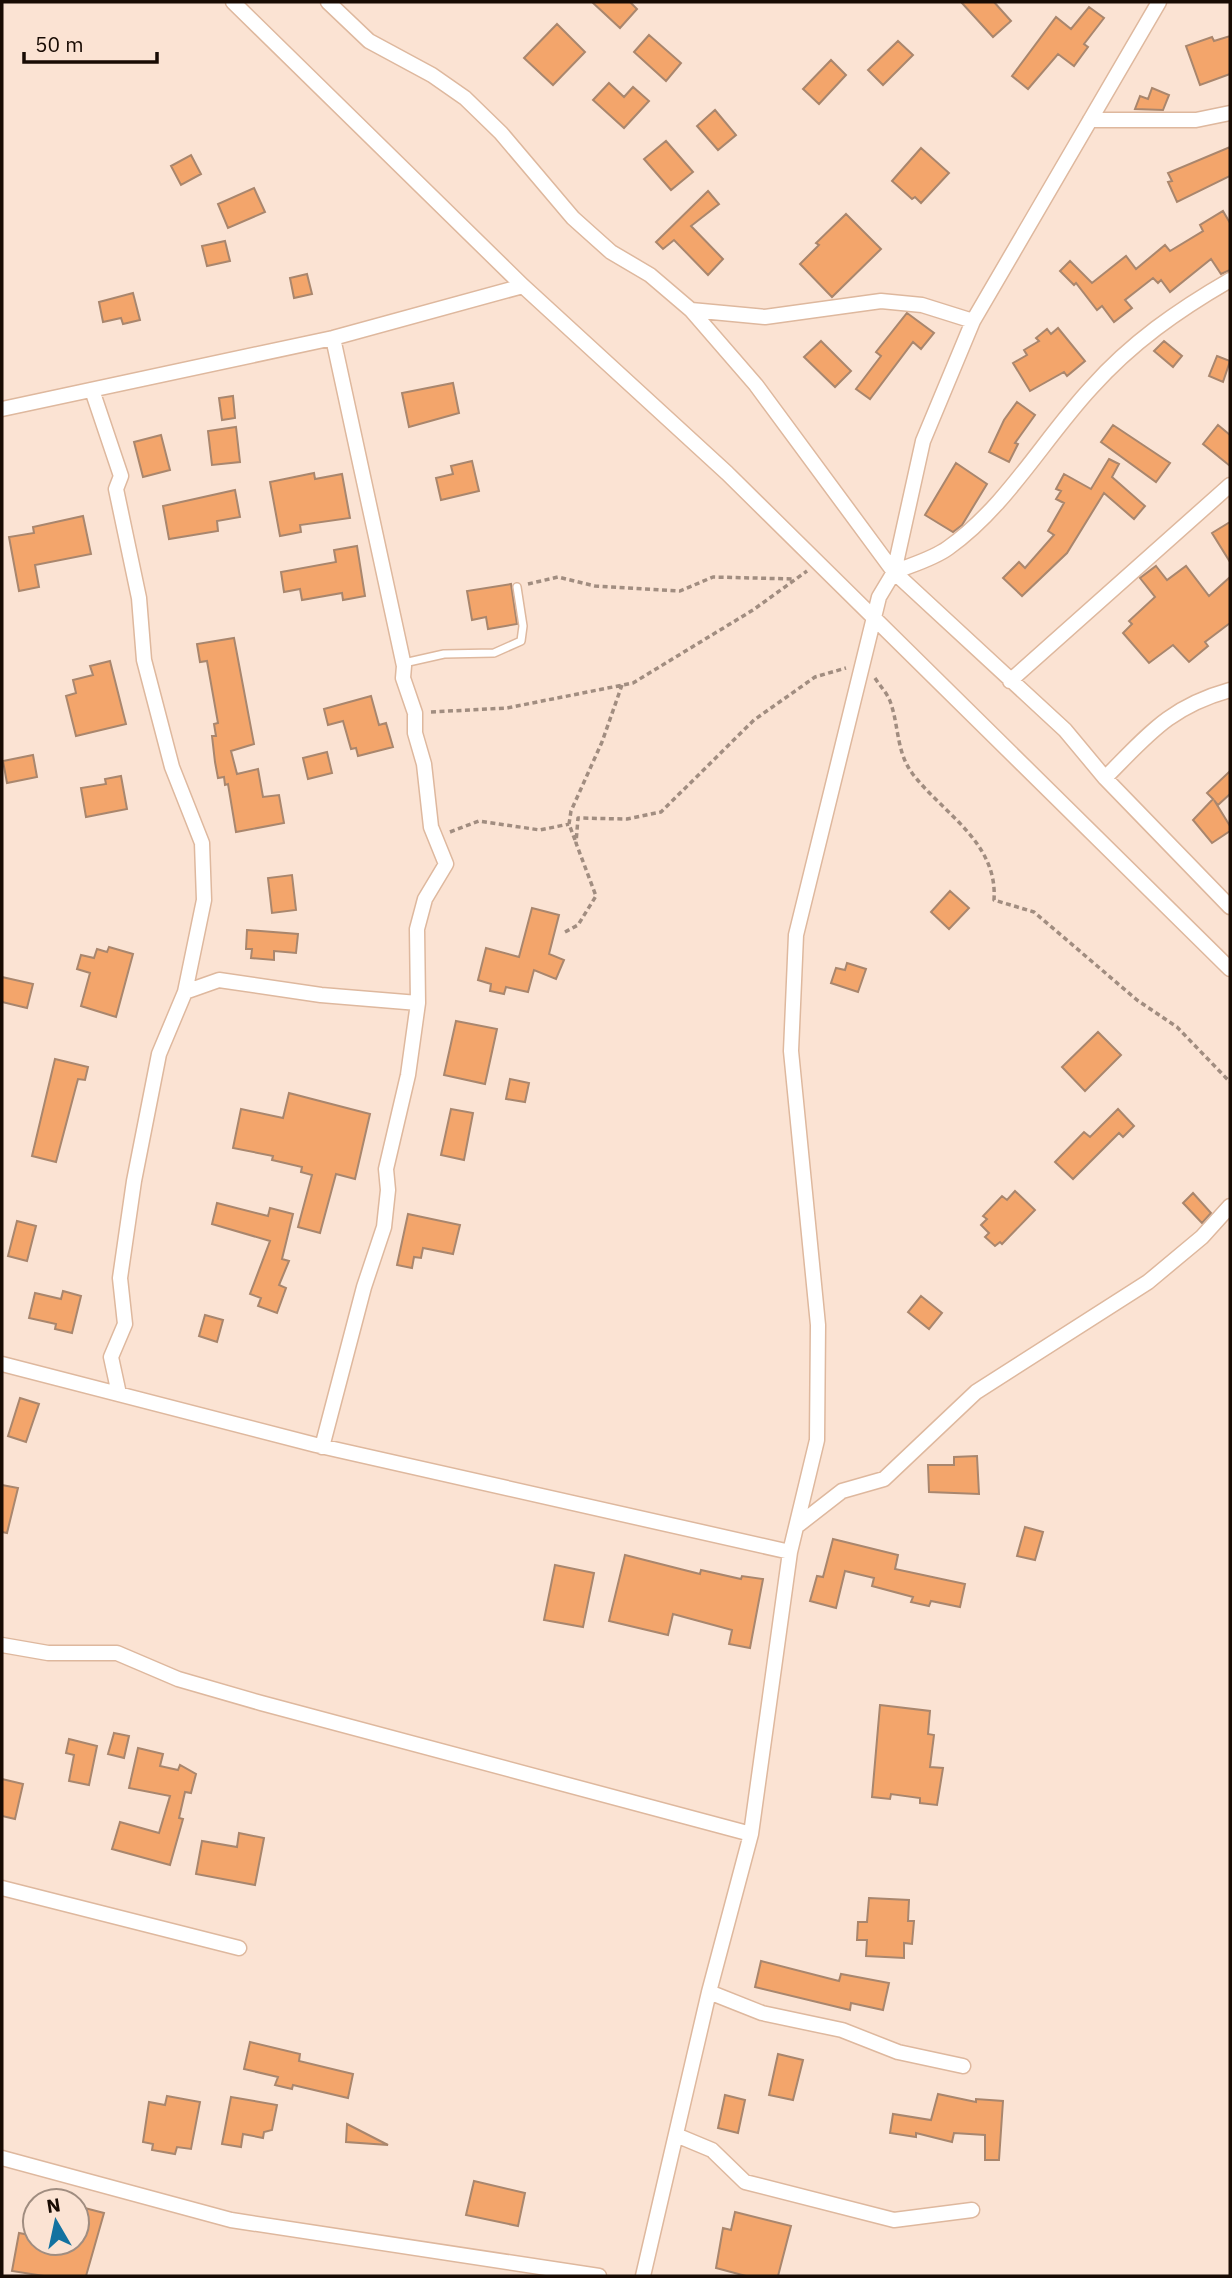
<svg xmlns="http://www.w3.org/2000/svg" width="1232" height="2278" font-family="'IBM Plex Sans',sans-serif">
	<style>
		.building { fill: #f3a56b; stroke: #a9866d; stroke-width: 2 }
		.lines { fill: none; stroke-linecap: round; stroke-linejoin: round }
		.lane-casing { stroke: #deb89e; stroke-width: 10 }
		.street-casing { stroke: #deb89e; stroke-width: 17 }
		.path { stroke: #a18d80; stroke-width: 3.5; stroke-dasharray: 5 3.5; stroke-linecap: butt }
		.lane { stroke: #fff; stroke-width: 7 }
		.street { stroke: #fff; stroke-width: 14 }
	</style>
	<rect width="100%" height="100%" fill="#fbe3d3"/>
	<!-- building -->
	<path class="building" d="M592 2H630L637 9 620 28Z
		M961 2H994L1011 21 993 37Z
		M1089 7 1104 18 1084 44 1088 47 1074 66 1058 54 1028 89 1012 76 1056 17 1071 29Z
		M557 24 585 52 553 85 524 58Z
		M649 35 681 63 666 81 634 52Z
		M1230 36V74L1200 85 1186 46 1212 37 1214 41Z
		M898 41 913 55 883 85 868 70Z
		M831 60 846 75 819 104 803 89Z
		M609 83 624 97 633 87 649 101 624 128 593 100Z
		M1152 88 1169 95 1163 110 1135 109 1140 96 1148 99Z
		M715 110 736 135 718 150 697 126Z
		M666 141 693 172 671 190 644 159Z
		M1230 147V176L1177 202 1168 182 1172 181 1168 173Z
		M921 148 949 173 921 203 915 197 912 199 892 181Z
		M191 155 201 174 181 185 171 166Z
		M254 188 265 212 228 228 218 204Z
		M708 191 719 204 691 226 723 259 708 275 674 240 663 249 656 242Z
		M1223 211 1230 223V270L1221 274 1211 259 1170 292 1161 280 1158 283 1153 278 1125 300 1132 308 1114 322 1102 306 1097 310 1076 283 1074 285 1060 271 1070 261 1092 283 1126 256 1136 269 1165 245 1170 251 1203 231 1200 225Z
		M846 214 881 249 832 297 800 264 819 245 816 243Z
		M225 241 230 261 207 266 202 246Z
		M307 274 312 294 294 298 290 278Z
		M133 293 140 320 123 324 121 318 103 322 99 302Z
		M907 313 934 333 921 349 913 342 870 399 856 389 881 356 876 352Z
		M1058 328 1085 361 1067 376 1064 372 1030 391 1013 363 1027 355 1024 350 1039 341 1036 338 1047 329 1051 334Z
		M821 341 851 371 835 387 804 357Z
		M1164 341 1182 356 1173 367 1154 351Z
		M1217 356 1230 361 1223 382 1209 376Z
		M453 383 459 413 409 427 402 393Z
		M233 396 235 418 222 420 219 398Z
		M1017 402 1035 415 1015 443 1018 444 1009 462 989 452 1004 420Z
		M1113 425 1170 463 1156 482 1101 442Z
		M1218 425 1230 435V466L1203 444Z
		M236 427 240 462 212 465 208 431Z
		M161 435 170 470 143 477 134 442Z
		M1109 459 1119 464 1112 477 1145 506 1134 519 1104 493 1067 553 1022 596 1003 578 1019 562 1025 568 1054 535 1048 531 1064 503 1056 499 1061 491 1056 489 1064 474 1091 489Z
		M472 461 479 491 441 500 436 478 453 474 451 466Z
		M956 463 987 484 962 525 953 532 925 515Z
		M314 473 315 479 342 474 350 518 300 525 301 532 280 536 270 482Z
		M235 490 240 517 217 521 218 531 169 539 163 506Z
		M83 516 91 554 35 565 39 587 19 591 9 537 34 533 33 527Z
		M1230 522V562L1212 533Z
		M357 546 365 596 343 600 342 593 302 600 300 589 284 592 281 572 336 562 334 550Z
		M1156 566 1167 580 1186 566 1209 596 1230 577V623L1205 642 1208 646 1189 662 1173 645 1149 663 1123 633 1132 624 1129 621 1155 597 1140 578Z
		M511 584 517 624 488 629 486 617 472 620 467 591Z
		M234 638 254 744 231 751 237 774 258 769 263 797 279 795 284 823 236 832 228 784 225 785 224 777 218 778 215 762 212 736H216L214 724 218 723 207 661 200 662 197 644Z
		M110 661 126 724 76 736 66 696 76 693 73 680 93 675 90 666Z
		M371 696 379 725 386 723 393 747 358 756 356 748 351 749 343 721 328 725 324 709Z
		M327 752 332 773 308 779 303 758Z
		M33 755 37 777 7 783 3 761Z
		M1230 771V794L1218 805 1214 800 1230 826V831L1212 843 1193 820 1213 799 1207 793Z
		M121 776 127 809 86 817 81 788 106 784 105 779Z
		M292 875 296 910 272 913 268 878Z
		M950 891 969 908 949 929 931 912Z
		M532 908 559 915 549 954 564 960 556 979 534 970 528 992 506 987 504 994 490 991 491 984 478 980 486 948 519 957Z
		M247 930 298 934 296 953 274 951V960L251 958 252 949H246Z
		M109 947 133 954 116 1017 81 1006 90 973 77 969 81 955 94 958 97 949 107 952Z
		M847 963 866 969 858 992 831 983 836 968 845 970Z
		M2 977 33 984 27 1008 2 1002Z
		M456 1021 497 1029 485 1084 444 1075Z
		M1098 1032 1121 1055 1085 1091 1062 1067Z
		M55 1059 88 1067 85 1080 78 1079 56 1162 32 1156Z
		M510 1079 529 1083 525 1102 506 1099Z
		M289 1093 370 1114 355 1179 336 1174 320 1233 298 1227 312 1175 301 1172 302 1167 272 1160 273 1156 233 1148 241 1109 283 1118Z
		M451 1109 473 1113 464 1160 441 1155Z
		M1118 1109 1134 1126 1123 1137 1119 1133 1073 1179 1055 1162 1084 1132 1090 1137Z
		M1015 1191 1035 1210 1002 1244 1000 1242 995 1246 985 1237 989 1233 981 1225 987 1219 983 1216 1002 1196 1007 1200Z
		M1193 1193 1211 1213 1202 1223 1183 1203Z
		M217 1203 268 1216 270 1208 293 1214 282 1259 289 1261 279 1285 286 1288 277 1313 258 1306 261 1298 250 1294 270 1241 212 1224Z
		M408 1214 460 1225 453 1254 423 1248 421 1258 414 1257 412 1268 397 1265Z
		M17 1221 36 1226 27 1261 8 1256Z
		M63 1291 81 1296 72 1333 55 1329 56 1324 29 1318 35 1293 61 1299Z
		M921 1296 942 1313 929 1329 908 1312Z
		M205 1315 223 1320 217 1342 199 1336Z
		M20 1398 39 1404 26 1442 8 1436Z
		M977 1456 979 1494 929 1492 928 1465H954V1457Z
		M2 1485 18 1488 7 1533 2 1532Z
		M1025 1527 1043 1532 1035 1560 1017 1556Z
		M833 1539 898 1555 895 1569 965 1584 960 1607 931 1601 929 1606 911 1602 913 1597 872 1586 874 1578 845 1571 836 1608 810 1601 817 1576 823 1577Z
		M625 1555 700 1574 701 1570 741 1579 742 1576 763 1579 750 1648 729 1644 732 1630 673 1614 668 1635 609 1621Z
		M555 1565 594 1573 583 1627 544 1620Z
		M880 1705 930 1711 928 1734 934 1735 930 1767 943 1768 937 1805 920 1803V1798L891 1794 890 1799 872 1797Z
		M114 1733 129 1736 124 1758 108 1754Z
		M69 1739 97 1746 89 1785 69 1781 74 1755 66 1753Z
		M138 1748 163 1754 160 1766 178 1770 180 1765 196 1774 191 1793 185 1792 179 1818 183 1819 170 1865 112 1849 120 1822 159 1833 170 1796 129 1788Z
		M2 1779 23 1784 15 1819 2 1816Z
		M239 1833 264 1838 255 1885 196 1874 202 1841 237 1847Z
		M869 1898 909 1900 908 1921H914L912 1944 904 1943V1958L866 1956 867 1940H857L858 1922H867Z
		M761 1961 839 1981 841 1974 889 1983 883 2010 851 2003 850 2010 755 1987Z
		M250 2042 300 2054 299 2061 353 2074 348 2098 293 2085 292 2089 275 2085 278 2077 244 2069Z
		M778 2054 803 2060 793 2100 769 2095Z
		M938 2094 976 2102V2099L1003 2101 999 2160H985V2135L954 2133 952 2142 916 2133V2137L890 2133 893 2114 931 2120Z
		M725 2095 745 2100 738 2133 718 2128Z
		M167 2096 200 2102 191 2149 177 2147 175 2154 152 2150 153 2144 143 2142 149 2102 165 2105Z
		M231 2097 277 2105 272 2130 264 2132 263 2138 243 2134 241 2147 222 2144Z
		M347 2124 388 2145 346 2142Z
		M474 2181 525 2193 518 2226 466 2215Z
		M77 2206 104 2213 86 2276H44L12 2271 19 2233 35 2236V2243H77Z
		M735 2212 791 2226 778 2276H746L716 2268 723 2228 731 2230Z"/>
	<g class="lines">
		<!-- lane casing -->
		<g class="lane-casing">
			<path id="lane" d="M404 663 444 654 494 653 521 641 523 626 517 587"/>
		</g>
		<!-- street casing -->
		<g class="street-casing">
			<path id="street" d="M233 2 523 286 727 473 1230 969
				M328 2 369 41 432 75 465 98 501 133 573 218 611 252 650 275 691 310 756 385 894 572 1065 730 1105 778 1230 907
				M1090 120H1196L1230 113
				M691 310 765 317 881 301 922 305 973 321
				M92 390 121 476 116 489 139 598 144 660 172 767 202 843 204 900 185 992
				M2 409 333 338 523 286
				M894 572C911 565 933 559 948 548 1006 507 1043 440 1091 388 1131 343 1178 310 1230 280
				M1010 681 1230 485
				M1105 778C1148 735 1169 707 1230 690
				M2 1364 316 1445 790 1552
				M119 1394 111 1357 125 1324 120 1278 134 1181 159 1054 185 992 219 980 321 995 418 1003
				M322 1447 364 1287 384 1227 388 1190 386 1169 408 1075 418 1003 417 929 425 899 446 864 431 827 424 764 415 733V713L403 678 404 666 333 338
				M797 1526 842 1491 884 1479 976 1392 1148 1282 1202 1237 1230 1206
				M2 1645 48 1653H117L178 1679 261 1703 751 1834
				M2 1888 239 1948
				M709 1992 762 2013 842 2030 898 2052 963 2066
				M676 2135 712 2150 745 2182 894 2220 972 2210
				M2 2158 231 2220 599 2276
				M643 2276 709 1992 751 1834 790 1552 817 1440 818 1325 791 1051 796 935 879 597 894 572 923 441 973 321 1159 2"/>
		</g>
		<!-- path -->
		<path class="path" d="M528 584 558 577 595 586 680 591 713 577 795 579
			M875 678C880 686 887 693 890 701 899 725 896 751 912 773 943 814 998 842 994 900L1034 912 1137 1000 1177 1027 1230 1082
			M431 712 507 708 633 683 753 610 807 571
			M450 832 479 821 540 830 569 824
			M575 840 569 824 571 811 602 742 622 685
			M565 932 578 925 596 896 576 843 578 818 627 819 661 812 754 720 815 677 846 668"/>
		<!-- lane -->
		<use href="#lane" class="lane"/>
		<!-- street -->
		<use href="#street" class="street"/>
	</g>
	<!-- border -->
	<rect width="1232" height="2278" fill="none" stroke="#180b03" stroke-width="7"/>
	<!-- north arrow -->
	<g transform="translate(56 2222) rotate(351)"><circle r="33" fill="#fbe3d3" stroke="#a08d80" stroke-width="2"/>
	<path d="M0-5L12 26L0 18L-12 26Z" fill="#1372a0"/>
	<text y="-10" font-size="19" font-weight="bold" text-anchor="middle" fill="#180b03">N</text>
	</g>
	<!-- scale -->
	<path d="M24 52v10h133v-10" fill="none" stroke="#180b03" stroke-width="3.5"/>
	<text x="35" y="52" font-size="21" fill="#180b03" stroke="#fbe3d3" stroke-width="5" paint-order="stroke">50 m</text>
</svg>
